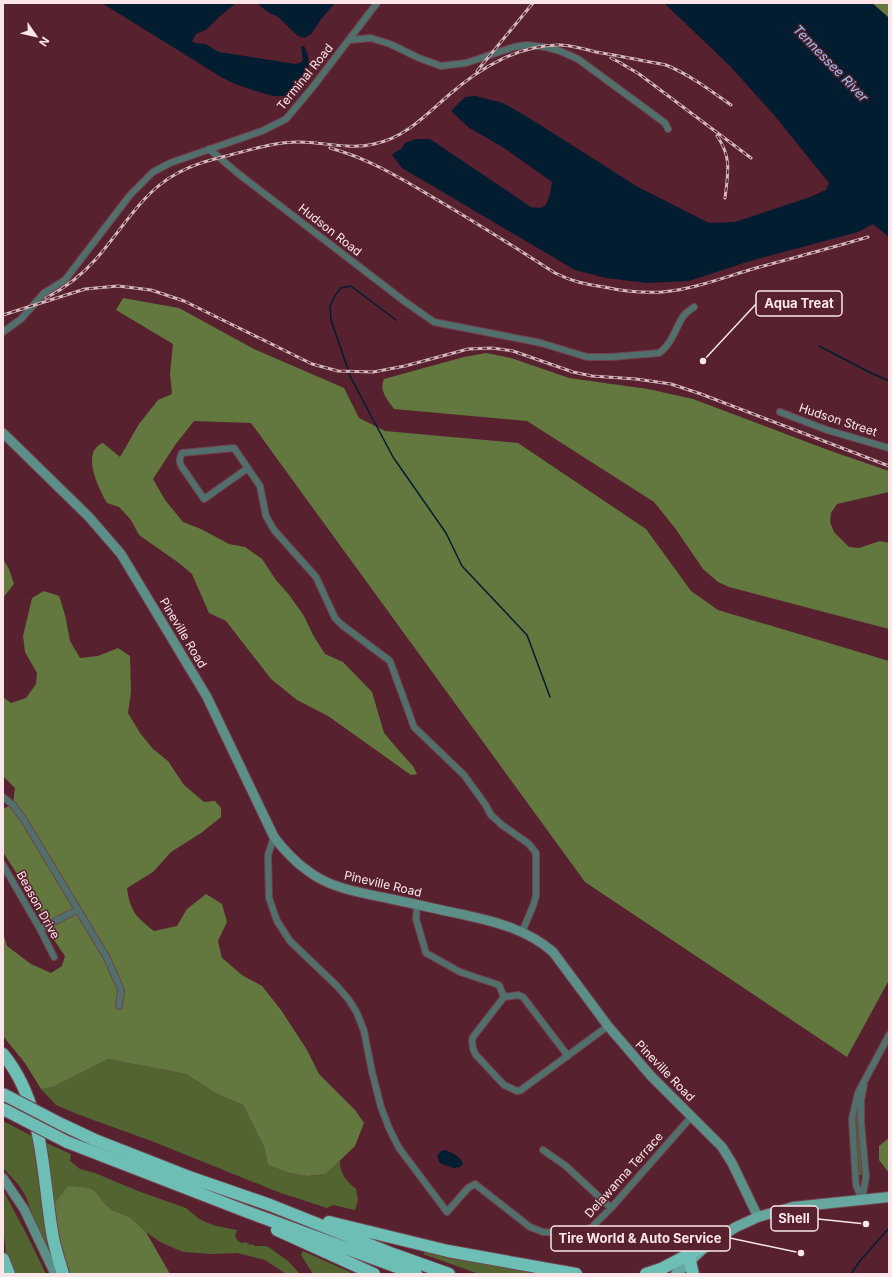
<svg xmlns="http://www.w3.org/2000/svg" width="892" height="1277" font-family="Inter,sans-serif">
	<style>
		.green { fill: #526430 }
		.forest { fill: #63783e }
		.water { fill: #021c30 }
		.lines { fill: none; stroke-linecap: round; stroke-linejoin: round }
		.stream { stroke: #021c30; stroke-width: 1.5 }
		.minor-casing { stroke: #71414e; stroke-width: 8 }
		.secondary-casing { stroke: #71414e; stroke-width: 11 }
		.primary-casing { stroke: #71414e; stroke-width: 12 }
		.motorway-casing { stroke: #71414e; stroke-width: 14 }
		.minor { stroke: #51706b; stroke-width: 6 }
		.secondary { stroke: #5d8f89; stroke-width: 9 }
		.primary { stroke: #66a89f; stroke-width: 10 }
		.motorway { stroke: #6dbeb4; stroke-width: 12 }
		.rail-casing { stroke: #d4b7bd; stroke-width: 3 }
		.rail { stroke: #572130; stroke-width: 1.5; stroke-dasharray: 4.5; stroke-linecap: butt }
		.motorway-bridge-casing { stroke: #71414e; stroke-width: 14; stroke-linecap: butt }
		.motorway-bridge { stroke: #6dbeb4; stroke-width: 12 }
		.labels { text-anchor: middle; stroke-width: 3; stroke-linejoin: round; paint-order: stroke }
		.street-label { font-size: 12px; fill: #fce6ea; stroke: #572130 }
		.water-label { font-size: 13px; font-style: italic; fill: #92cdfe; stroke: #572130 }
		.leader { fill: none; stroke: #fce6ea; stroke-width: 1.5 }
		.callout-dot { fill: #fce6ea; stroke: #572130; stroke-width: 1.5 }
		.callout { fill: #572130; stroke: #fce6ea; stroke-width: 1.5 }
		.callout-label { font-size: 13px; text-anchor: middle; font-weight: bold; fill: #fce6ea }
	</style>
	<rect width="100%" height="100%" fill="#572130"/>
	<!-- green -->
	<path class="green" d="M108 1059 186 1074 217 1094 243 1105 264 1147 268 1165 289 1173 308 1176 326 1174 340 1161C340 1174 346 1181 356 1189L358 1200 355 1210 333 1205 327 1208 278 1192 154 1142 77 1114 56 1105 41 1089 53 1087Z
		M855 1113 858 1114 862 1175H858L854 1128Z
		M3 1121 34 1137 50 1250 35 1222 26 1197 18 1184 3 1168Z
		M42 1141 71 1154 70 1161 80 1169 95 1173 138 1191 186 1208 198 1218 205 1222 216 1226 237 1230 235 1236 237 1240 241 1243 246 1242 250 1245 252 1244 255 1246H266L270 1248 288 1261 300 1274H286L265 1260 237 1253 211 1254 184 1252 176 1249 160 1242 146 1232 130 1217 112 1210 104 1203 95 1191 53 1206Z
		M3 1190 28 1237 46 1274H16L6 1253 3 1228Z
		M303 1251 354 1274H313L301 1255Z
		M426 1252 540 1274H479L423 1254Z"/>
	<!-- forest -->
	<path class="forest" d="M872 3H889V18Z
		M123 298 179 308 254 349 344 388 359 418 385 431 518 443 646 529 691 591 718 610 889 661V980L847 1057 585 882 251 423 194 421 175 445 153 479 165 500 183 522 201 529 229 544 245 547 262 559 276 580 290 596 304 616 313 635 325 654 343 662 372 692 384 733 401 753 413 766 417 774 411 775 328 716 297 700 271 679 226 621 209 613 192 574 179 563 139 535 131 520 119 507 107 503C99 489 80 452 103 443L120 457 139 424 158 400 172 394 170 374 173 344 116 310Z
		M486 353 511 358 569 378 648 389 693 399 828 450 889 471V492L837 504 831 513 830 522 834 532 849 547 859 548 880 541 889 543V629L729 587 718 582 703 569 675 528 654 502 527 421 394 409C387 399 379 391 384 379L464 357Z
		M3 559 9 569 14 584 3 598Z
		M44 591 59 596 65 615 70 641 80 658 98 656 118 648 130 656 131 692 128 713 140 733 153 749 168 761 184 785 204 802 215 801 221 808V817L201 833 171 852 153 872 127 888C130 911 136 917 154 931L177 926 187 909 206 894 222 904 227 922 218 941 222 958 242 975 262 986 281 1010 307 1050 319 1074 355 1110 364 1123 355 1146 326 1174 308 1176 289 1173 268 1165 264 1147 243 1105 217 1094 186 1074 108 1059 53 1087 41 1089 25 1063 3 1036V933L7 946 31 964 51 973 62 966 65 956 54 940 43 915 3 852V809L13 804 15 788 3 776V697L11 703 26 698 36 684 37 673 25 652 23 636 32 598Z
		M889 1138V1173L879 1160V1146Z
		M68 1186 87 1188 95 1191 104 1203 112 1210 130 1217 146 1232 170 1274H69L64 1257 53 1206Z"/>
	<!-- water -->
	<path class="water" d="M102 3H236L218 18 206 30 196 34 192 41 195 43 205 44 219 52 295 64 300 63 303 60 301 46H304C310 57 311 68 304 79 289 102 276 98 253 90 242 87 232 83 221 77Z
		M256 3H335L322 18 311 34 304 38 298 36 277 16 271 14Z
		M664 3H872L889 18V237L873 224 858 232 750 261 689 281 647 283 606 278 575 270 402 168 392 155 395 152 401 149 405 143 416 139H430L531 207 540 208 546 205 550 194 552 182 504 148 468 127 451 111 465 97 475 96 503 103 526 116 638 187 709 223 735 222 810 197 826 190 829 183 774 115 729 65Z
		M444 1150C452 1152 460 1156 463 1164L460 1167 453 1168 440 1163 437 1156 441 1151Z"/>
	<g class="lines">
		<!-- stream -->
		<path class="stream" d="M396 320 351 286 341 288 336 294 330 306 331 320 351 378 393 457 446 533 462 566 527 635 550 697
			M819 346 871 373 889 381
			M851 1274 859 1262 889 1228"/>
		<!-- minor casing -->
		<g class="minor-casing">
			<path id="minor" d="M349 40 371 38 390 44 419 58 441 66 466 63 514 47 527 45 545 47 560 51 578 59 665 123 668 129
				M209 149 240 175 404 301 434 322 541 343 587 357H611L659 353C671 345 675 330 682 318 685 313 690 310 694 307
				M3 332 21 319 44 293 65 280 130 195 153 172 170 163 262 131 286 119 312 88 377 3
				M780 412 827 430 889 448
				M248 468 204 499 182 467C179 462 179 459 182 453L234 448 260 486 266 516 274 530 316 577 335 618 342 625 390 661 414 727 464 775 485 804 491 815 502 825 529 844 536 853V896L533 906 522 932
				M3 797 13 805 24 820 107 958 121 990 119 1006
				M274 837 268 855 269 898 277 921 290 941 337 986 349 1000 357 1013 364 1031 372 1072 381 1107 389 1128 399 1148 447 1212 468 1188 475 1184 530 1227 543 1232 568 1233 583 1231 592 1227 611 1208 692 1116
				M3 865 40 929 54 957
				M417 905 416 919 426 953 460 972 499 985 504 997
				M40 929 77 910
				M568 1056 523 997 518 995 504 997 473 1037 472 1040 473 1049 476 1055 504 1085 517 1091 521 1090 608 1026
				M543 1150 566 1166 611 1208
				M862 1199 866 1177 861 1122V1100L864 1085
				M862 1200 856 1185 852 1119 858 1093 889 1035"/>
		</g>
		<!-- secondary casing -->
		<g class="secondary-casing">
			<path id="secondary" d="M3 433 89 517 121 554 207 697 274 837C284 850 295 862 308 871 331 889 363 893 391 899 416 904 440 910 465 915 497 922 528 930 553 952L608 1026 651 1076 722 1147 732 1163 758 1217
				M3 1178 24 1209 55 1274"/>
		</g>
		<!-- primary casing -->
		<g class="primary-casing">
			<path id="primary" d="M676 1274 707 1245 736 1227 758 1217 793 1207 889 1197"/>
		</g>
		<!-- motorway casing -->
		<g class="motorway-casing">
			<path id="motorway" d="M3 1054C44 1104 42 1172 52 1232 54 1246 59 1260 63 1274
				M61 1124 95 1140 192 1178 270 1205 393 1254 449 1274
				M67 1142 245 1211 416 1274
				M329 1222 448 1251 576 1274
				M277 1230 374 1274
				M3 1259 9 1274
				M690 1261 693 1274
				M646 1274 661 1269 707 1245"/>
		</g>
		<!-- minor -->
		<use href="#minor" class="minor"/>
		<!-- secondary -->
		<use href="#secondary" class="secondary"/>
		<!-- primary -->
		<use href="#primary" class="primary"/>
		<!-- motorway -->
		<use href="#motorway" class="motorway"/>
		<!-- rail casing -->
		<g class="rail-casing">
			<path id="rail" d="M611 58 619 62 639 74 751 158
				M477 71 533 3
				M717 136C732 157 728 173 725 198
				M330 148C367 158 397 176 429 195 472 220 513 246 555 273 573 282 585 284 604 287 622 291 643 293 662 292 695 289 725 277 756 268 793 258 831 248 868 237
				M46 298C65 288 82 275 96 259 122 230 141 193 176 174 193 164 211 160 230 155 253 149 275 142 299 142 324 142 349 150 374 144 405 138 427 114 450 94 480 68 520 44 561 45 573 46 585 49 596 52 620 56 643 61 666 65 690 75 710 90 731 105
				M3 315 85 289 118 286 151 290 184 301 312 364 338 371 373 372 405 366 468 349 492 348 513 351 573 372 592 376 636 379 671 384 701 394 889 466"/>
		</g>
		<!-- rail -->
		<use href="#rail" class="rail"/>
		<!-- motorway-bridge casing -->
		<g class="motorway-bridge-casing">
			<path id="motorway-bridge" d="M3 1094 61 1124
				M3 1109 67 1142"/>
		</g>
		<!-- motorway-bridge -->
		<use href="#motorway-bridge" class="motorway-bridge"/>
	</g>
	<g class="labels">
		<!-- street labels -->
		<g class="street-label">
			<text transform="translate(305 77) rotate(-51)" y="4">Terminal Road</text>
			<text transform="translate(330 230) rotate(38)" y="4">Hudson Road</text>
			<text transform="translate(838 420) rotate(18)" y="4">Hudson Street</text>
			<text transform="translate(183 633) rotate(59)" y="4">Pineville Road</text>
			<text transform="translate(383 884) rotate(13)" y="4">Pineville Road</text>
			<text transform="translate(38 905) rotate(61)" y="4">Beason Drive</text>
			<text transform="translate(665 1071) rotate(46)" y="4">Pineville Road</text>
			<text transform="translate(624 1175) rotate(-48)" y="4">Delawanna Terrace</text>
		</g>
		<!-- water labels -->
		<g class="water-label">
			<text transform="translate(831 63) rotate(46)" y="5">Tennessee River</text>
		</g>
	</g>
	<!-- callouts -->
	<path class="leader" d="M703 361L756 304M866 1224L818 1219M801 1253L730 1238"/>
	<g class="callout-dot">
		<circle cx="703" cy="361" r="4"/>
		<circle cx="866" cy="1224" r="4"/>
		<circle cx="801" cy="1253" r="4"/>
	</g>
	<g class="callout">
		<rect x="756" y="291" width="86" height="25" rx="4"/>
		<rect x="771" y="1206" width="47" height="25" rx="4"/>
		<rect x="551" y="1226" width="179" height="25" rx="4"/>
	</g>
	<g class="callout-label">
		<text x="799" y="308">Aqua Treat</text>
		<text x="794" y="1223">Shell</text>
		<text x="640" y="1243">Tire World &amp; Auto Service</text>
	</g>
	<!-- border -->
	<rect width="892" height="1277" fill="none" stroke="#fce6ea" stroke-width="8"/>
	<!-- north arrow -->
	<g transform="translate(36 36) rotate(124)" stroke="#572130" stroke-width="3" paint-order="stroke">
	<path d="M0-3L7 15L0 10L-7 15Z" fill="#fce6ea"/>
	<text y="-6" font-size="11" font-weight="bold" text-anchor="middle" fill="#fce6ea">N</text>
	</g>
</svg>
